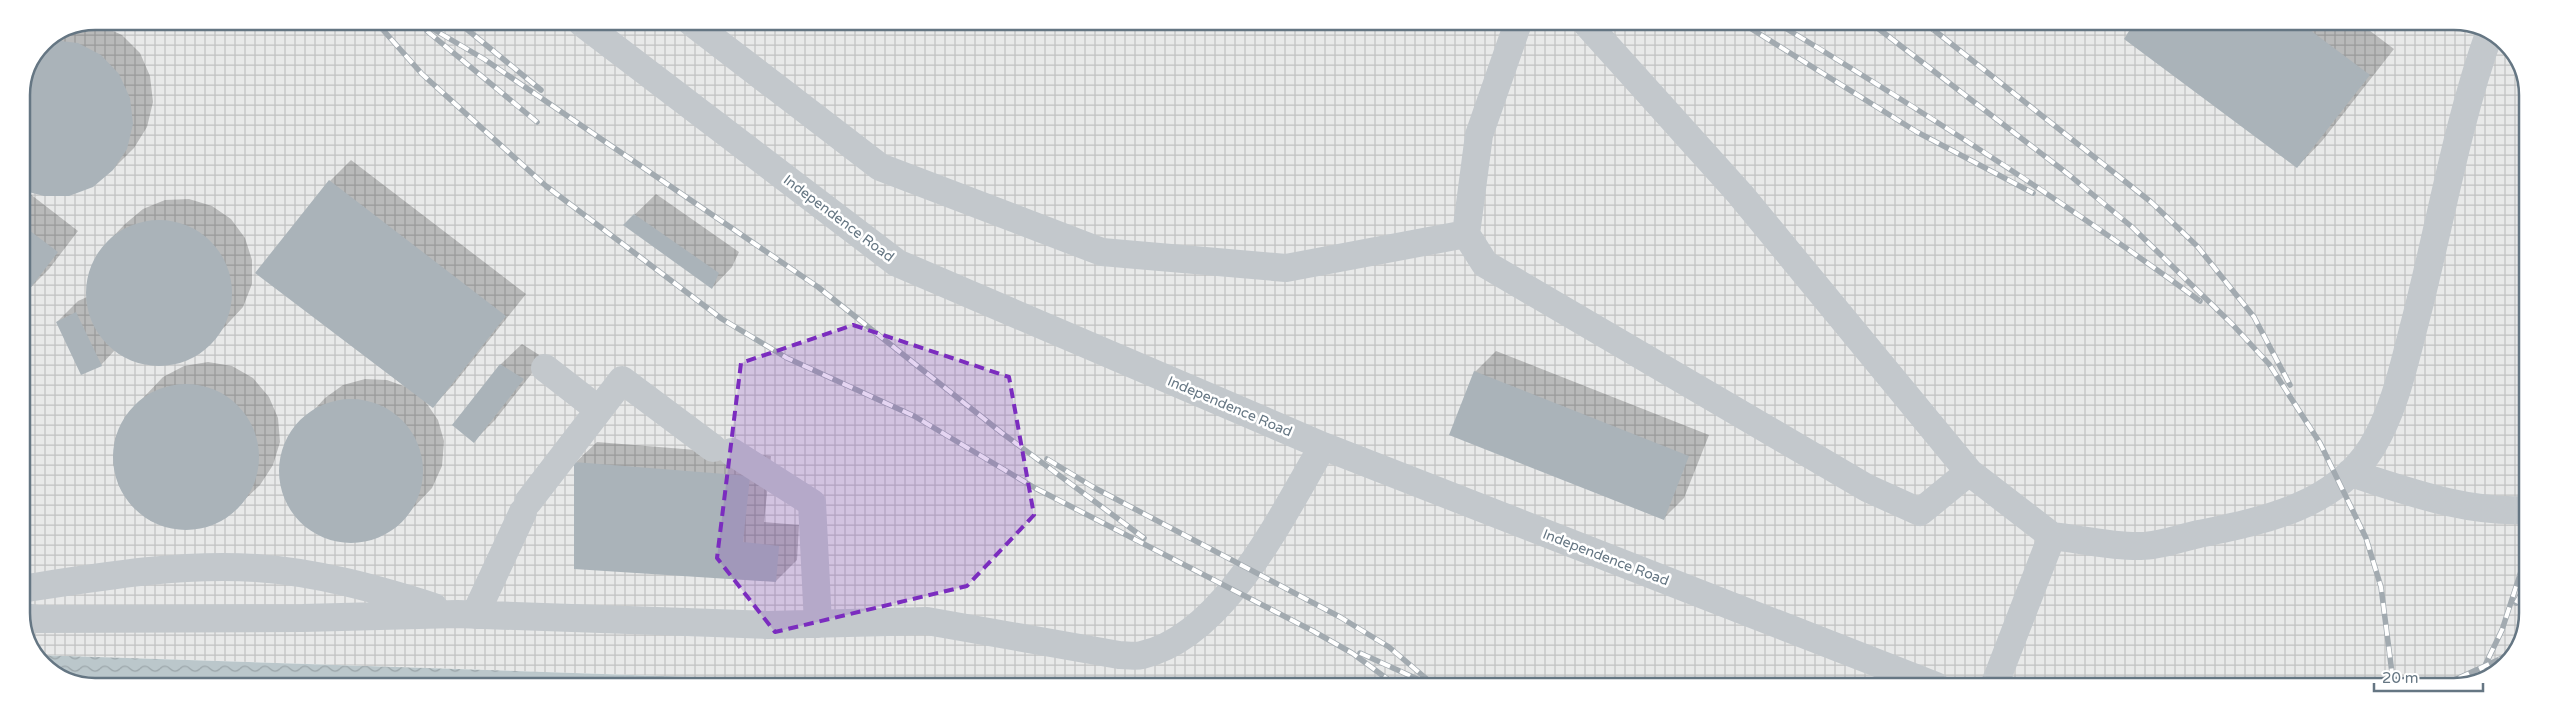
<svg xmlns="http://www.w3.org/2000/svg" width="2549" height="708" font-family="'Varela Round',sans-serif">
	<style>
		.industrial { fill: url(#industrial-grid) }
		.water { fill: url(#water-waves) }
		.shadow { fill: #0003 }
		.building { fill: #aab3b9 }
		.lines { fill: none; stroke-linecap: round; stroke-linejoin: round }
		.minor { stroke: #c3c8cc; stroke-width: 28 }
		.rail-casing { stroke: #a2aab0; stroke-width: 5.5 }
		.rail { stroke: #fff; stroke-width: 4; stroke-dasharray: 11; stroke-linecap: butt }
		.marked { fill: #7b2cbf; fill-opacity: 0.2; stroke: #7b2cbf; stroke-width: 4; stroke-dasharray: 10 6; stroke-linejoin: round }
		.labels { text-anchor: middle; stroke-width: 5; stroke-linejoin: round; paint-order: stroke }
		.street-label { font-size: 14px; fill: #657683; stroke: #fff }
		.rim { fill: none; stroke: #657683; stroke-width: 2.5 }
	</style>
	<defs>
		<pattern id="industrial-grid" width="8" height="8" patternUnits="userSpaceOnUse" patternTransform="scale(1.25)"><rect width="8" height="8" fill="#e8e9e9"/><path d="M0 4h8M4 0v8" fill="none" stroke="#c0c1c2"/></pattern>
		<pattern id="water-waves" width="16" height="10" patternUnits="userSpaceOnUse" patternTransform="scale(1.25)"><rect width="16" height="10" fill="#bbc7cb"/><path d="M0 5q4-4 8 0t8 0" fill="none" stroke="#9ca6aa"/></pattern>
	</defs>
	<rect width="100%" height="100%" fill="#fafaf8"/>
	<!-- industrial -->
	<path class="industrial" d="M95 21 2473 24 2510 47 2528 90 2525 632 2499 671 2454 687 880 685 872 683 37 655 21 618V95L43 43Z"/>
	<!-- water -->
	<path class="water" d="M37 655 872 683 880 685 76 684 39 661Z"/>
	<!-- shadow -->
	<path class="shadow" d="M93 22 122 35 140 53 150 76 153 102 147 127 134 148 112 170 25 190 78 231 49 269 28 290 21 284V95L43 43Z
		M2136 23 2361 24 2394 49 2322 141 2297 167Z
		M351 160 526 294 453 385 433 406 425 401 438 420 444 441 442 466 432 488 394 528 372 539 348 542 324 537 303 524 289 504 281 481 282 458 289 437 325 398 343 385 365 379 387 380 406 387 257 273 330 181Z
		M656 194 739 252 732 267 712 288 625 224Z
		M189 199 212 206 231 219 245 238 252 260V284L243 307 206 347 186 360 162 365 138 362 115 350 101 365 57 322 78 301 87 297V289L92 266 104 246 125 224 143 209 165 200Z
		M522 344 544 358 495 420 474 441 454 425 501 364Z
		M1496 351 1709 435 1684 498 1663 519 1475 372Z
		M208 362 232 366 253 378 269 397 278 418 280 442 273 465 260 485 238 506 219 521 197 528H173L151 521 132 506 119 486 113 463 115 439 125 417 163 377 184 366Z
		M597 442 771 456 764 522 799 525 797 560 776 581 576 462Z"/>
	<!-- building -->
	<path class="building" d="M2134 23 2302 24 2370 75 2297 168 2124 39Z
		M52 40 78 43 101 55 119 74 130 98 133 124 127 149 113 170 93 187 69 196H44L21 190V95L43 43Z
		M329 180 506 316 433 408 255 273Z
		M634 214 719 273 712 289 623 225Z
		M86 293a73 73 0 1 1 146 0a73 73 0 1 1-146 0Z
		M21 224 58 252 28 291 21 286Z
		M76 312 102 366 81 375 56 322Z
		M500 364 524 379 474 443 452 425Z
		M1474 371 1689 456 1664 520 1449 435Z
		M113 457a73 73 0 1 1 146 0a73 73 0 1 1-146 0Z
		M279 471a72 72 0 1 1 144 0a72 72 0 1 1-144 0Z
		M574 462 750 476 743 542 779 546 776 582 574 569Z"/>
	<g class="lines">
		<!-- minor -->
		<path class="minor" d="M581 22 897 263 1323 446 1936 686
			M691 22 880 167 1102 252 1286 268 1466 234
			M1518 23 1479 135 1466 234 1485 264 1867 488 1920 512 1969 472
			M1586 23 1740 194 1969 472 2052 536
			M545 368 599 410
			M732 452 812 503 818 624
			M2350 473C2408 491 2464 513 2526 510
			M528 502 622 380 713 448
			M21 589C98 577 179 563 256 568 317 572 377 589 434 607
			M475 615 523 512
			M21 617 37 619 303 618 457 614 768 625 927 621 1119 655C1126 655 1135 657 1142 655 1225 636 1283 513 1323 446
			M1994 686 2052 536C2079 539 2115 547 2141 546 2160 546 2180 538 2199 534 2262 521 2334 507 2372 447 2395 409 2404 364 2415 322 2440 226 2456 127 2489 34"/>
		<!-- rail casing -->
		<g class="rail-casing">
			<path id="rail" d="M376 22 422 74 546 186 722 319 787 358 914 416 1035 488 1313 631 1352 653 1397 686
				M421 22 484 59 818 287 1002 433 1144 538
				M458 22 541 90
				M1742 23 1917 132 2033 193
				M1777 23C1921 110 2064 201 2200 301
				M1871 23 2068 174 2132 227 2232 324 2269 364 2320 443 2366 538 2381 587 2392 673 2391 687
				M1925 23 2151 202 2197 246 2254 317 2290 385
				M427 31 537 122
				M1047 459 1093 487 1340 617 1389 647 1435 686
				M2516 603 2526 585
				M1360 653 1424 682
				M2479 678 2502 630 2526 556
				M2439 687 2511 654"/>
		</g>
		<!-- rail -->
		<use href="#rail" class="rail"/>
	</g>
	<!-- marked area -->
	<path class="marked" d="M853 325 1009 377 1034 515 967 586 775 632 717 558 741 363Z"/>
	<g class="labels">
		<!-- street labels -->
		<g class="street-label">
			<text transform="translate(839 218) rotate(37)" y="5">Independence Road</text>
			<text transform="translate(1230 406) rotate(23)" y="5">Independence Road</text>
			<text transform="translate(1606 557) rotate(21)" y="5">Independence Road</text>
		</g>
	</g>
	<!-- crop -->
	<path d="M0 0H2549V708H0ZM95 30H2454A65 65 0 0 1 2519 95V613A65 65 0 0 1 2454 678H95A65 65 0 0 1 30 613V95A65 65 0 0 1 95 30Z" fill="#fff" fill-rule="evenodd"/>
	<path class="rim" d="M95 30H2454A65 65 0 0 1 2519 95V613A65 65 0 0 1 2454 678H95A65 65 0 0 1 30 613V95A65 65 0 0 1 95 30Z"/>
	<!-- scale -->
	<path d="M2374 683v8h109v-8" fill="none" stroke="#657683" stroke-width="2.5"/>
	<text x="2382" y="683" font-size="15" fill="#657683" stroke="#ffffff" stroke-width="4" paint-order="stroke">20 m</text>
</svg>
